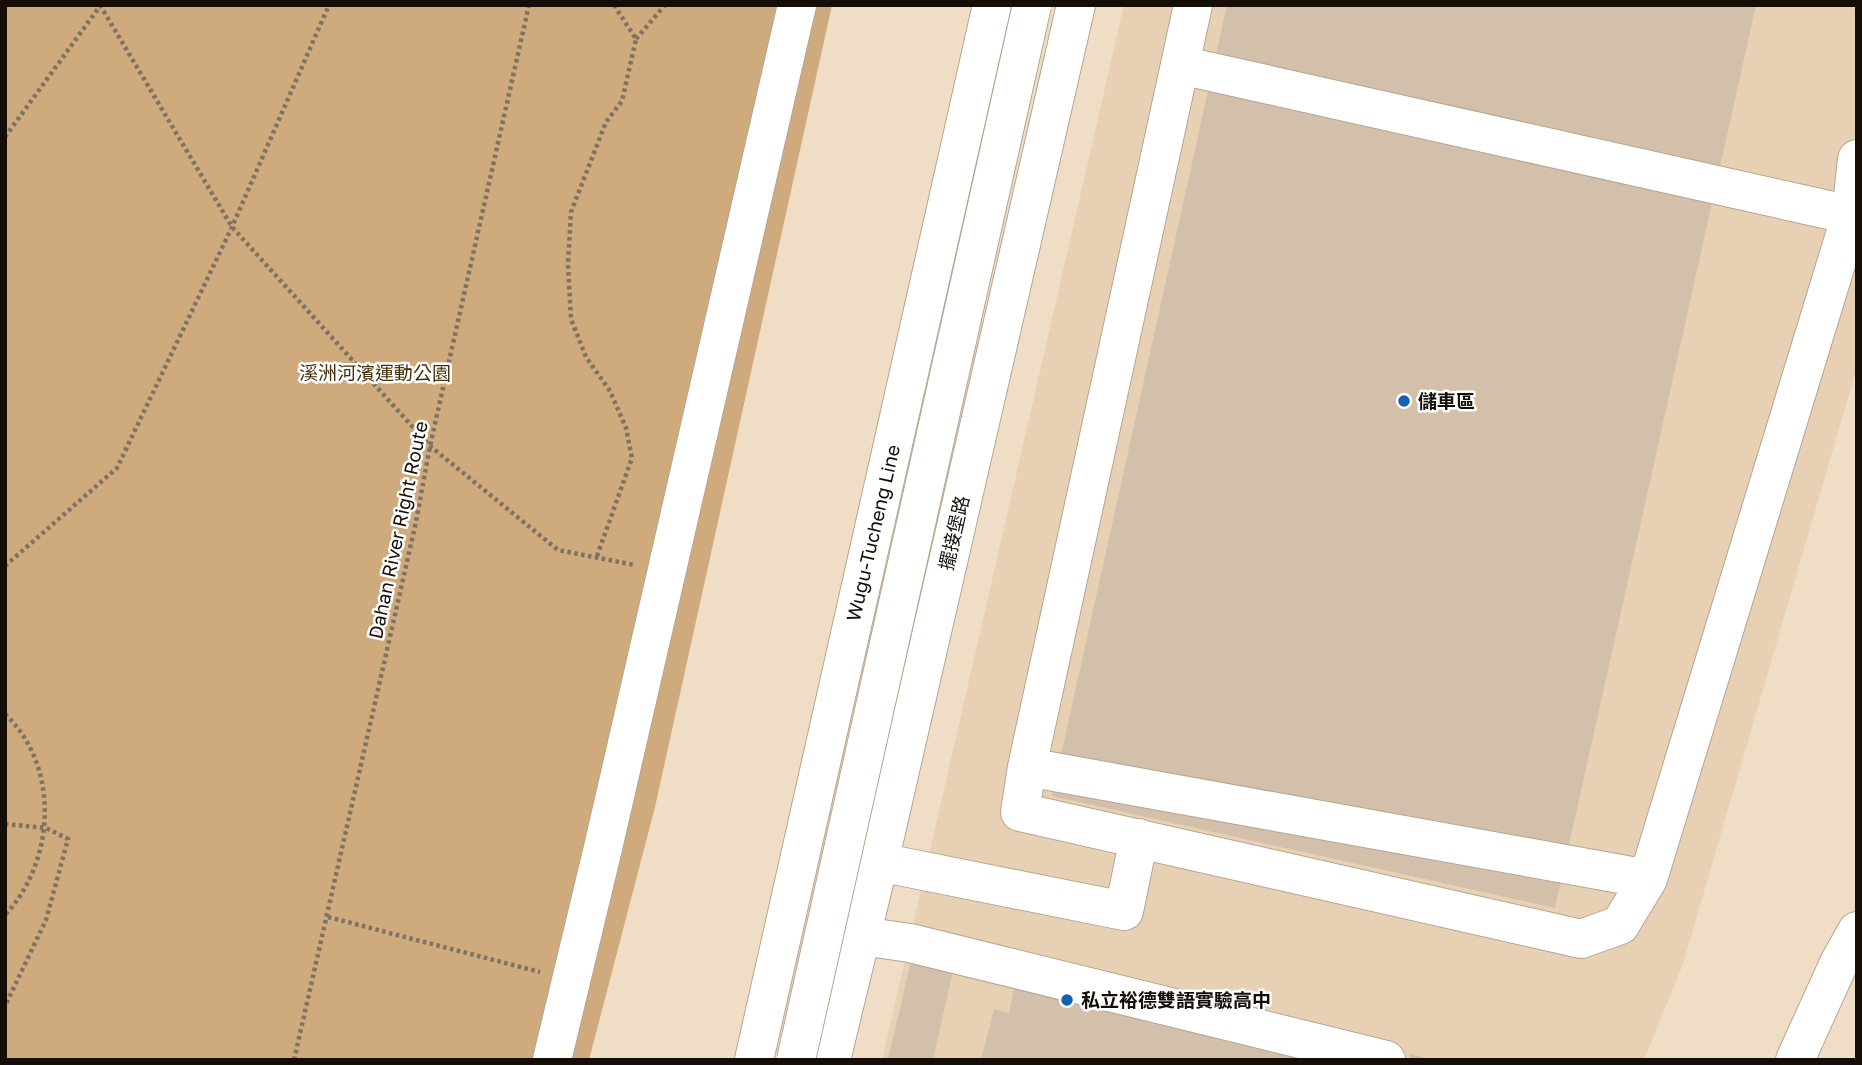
<svg xmlns="http://www.w3.org/2000/svg" width="1862" height="1065" font-family="'Golos Text','Noto Sans TC',sans-serif">
	<style>
		.built { fill: #e7d0b3 }
		.green { fill: #ceaa7c }
		.building { fill: #d2c0aa }
		.lines { fill: none; stroke-linecap: round; stroke-linejoin: round }
		.minor-casing { stroke: #b7a590; stroke-width: 40 }
		.major-casing { stroke: #b7a590; stroke-width: 40 }
		.highway-casing { stroke: #b7a590; stroke-width: 40 }
		.path { stroke: #7e7263; stroke-width: 4.5; stroke-dasharray: 3.5 3.5; stroke-linecap: butt }
		.minor { stroke: #fff; stroke-width: 38 }
		.major { stroke: #fff; stroke-width: 38 }
		.highway { stroke: #fff; stroke-width: 38 }
		.highway-bridge-casing { stroke: #b7a590; stroke-width: 40; stroke-linecap: butt }
		.highway-bridge { stroke: #fff; stroke-width: 38 }
		.poi-dot { fill: #1362b1; stroke: #fff; stroke-width: 2.5 }
		.labels { text-anchor: middle; stroke-width: 5; stroke-linejoin: round; paint-order: stroke }
		.park-label { font-size: 19px; fill: #442d09; stroke: #fff }
		.poi-label { font-size: 19px; font-weight: bold; fill: #140e06; stroke: #fff; text-anchor: start }
		.street-label { font-size: 19px; fill: #140e06; stroke: #fff }
	</style>
	<rect width="100%" height="100%" fill="#efddc6"/>
	<!-- built -->
	<path class="built" d="M1124 5H1857V367L1683 964 1644 1060 1503 1058 1502 1060H882Z"/>
	<!-- green -->
	<path class="green" d="M5 5H832L655 807 589 1060H5Z"/>
	<!-- building -->
	<path class="building" d="M1227 5H1756L1555 908 1052 796Z
		M912 957 954 966 933 1060H888Z
		M1015 986 1303 1053 1302 1060H981L994 1009 1009 1013Z
		M1410 1054 1430 1059V1060H1409Z"/>
	<g class="lines">
		<!-- minor casing -->
		<g class="minor-casing">
			<path id="minor" d="M1193 5 1027 767 1020 812 1581 939 1620 925 1648 879 1851 215 1857 159
				M1180 65 1851 215
				M1027 767 1648 879
				M879 862 1124 911 1139 838
				M861 936 910 943 1386 1060
				M552 1060 603 848 797 5
				M831 1060 879 862 1076 5"/>
		</g>
		<!-- major casing -->
		<g class="major-casing">
			<path id="major" d="M1795 1060 1839 963 1857 931"/>
		</g>
		<!-- highway casing -->
		<g class="highway-casing">
			<path id="highway" d="M754 1060 992 5"/>
		</g>
		<!-- path -->
		<path class="path" d="M100 5 232 227 430 446 558 550 635 565
			M636 39 665 5
			M5 137 100 6
			M597 556 632 458 626 428 610 391 586 357 571 319 568 264 571 212 606 122 622 101 636 39 614 5
			M5 566 117 468 232 227 329 5
			M5 714C61 767 55 862 5 915
			M5 824 46 828 68 839 46 920 5 1006
			M328 917 540 972
			M294 1060 416 522 430 446 529 5"/>
		<!-- minor -->
		<use href="#minor" class="minor"/>
		<!-- major -->
		<use href="#major" class="major"/>
		<!-- highway -->
		<use href="#highway" class="highway"/>
		<!-- highway-bridge casing -->
		<g class="highway-bridge-casing">
			<path id="highway-bridge" d="M796 1060 1032 5"/>
		</g>
		<!-- highway-bridge -->
		<use href="#highway-bridge" class="highway-bridge"/>
	</g>
	<!-- markers -->
	<g class="poi-dot">
		<circle cx="1404" cy="401" r="7"/>
		<circle cx="1067" cy="1000" r="7"/>
	</g>
	<g class="labels">
		<!-- park labels -->
		<g class="park-label">
			<text x="375" y="380">溪洲河濱運動公園</text>
		</g>
		<!-- poi labels -->
		<g class="poi-label">
			<text x="1418" y="408">儲車區</text>
			<text x="1081" y="1007">私立裕德雙語實驗高中</text>
		</g>
		<!-- street labels -->
		<g class="street-label">
			<text transform="translate(398 530) rotate(-78)" y="7">Dahan River Right Route</text>
			<text transform="translate(873 533) rotate(-77)" y="7">Wugu-Tucheng Line</text>
			<text transform="translate(954 533) rotate(-77)" y="7">擺接堡路</text>
		</g>
	</g>
	<!-- border -->
	<rect width="1862" height="1065" fill="none" stroke="#140e06" stroke-width="14"/>
</svg>
